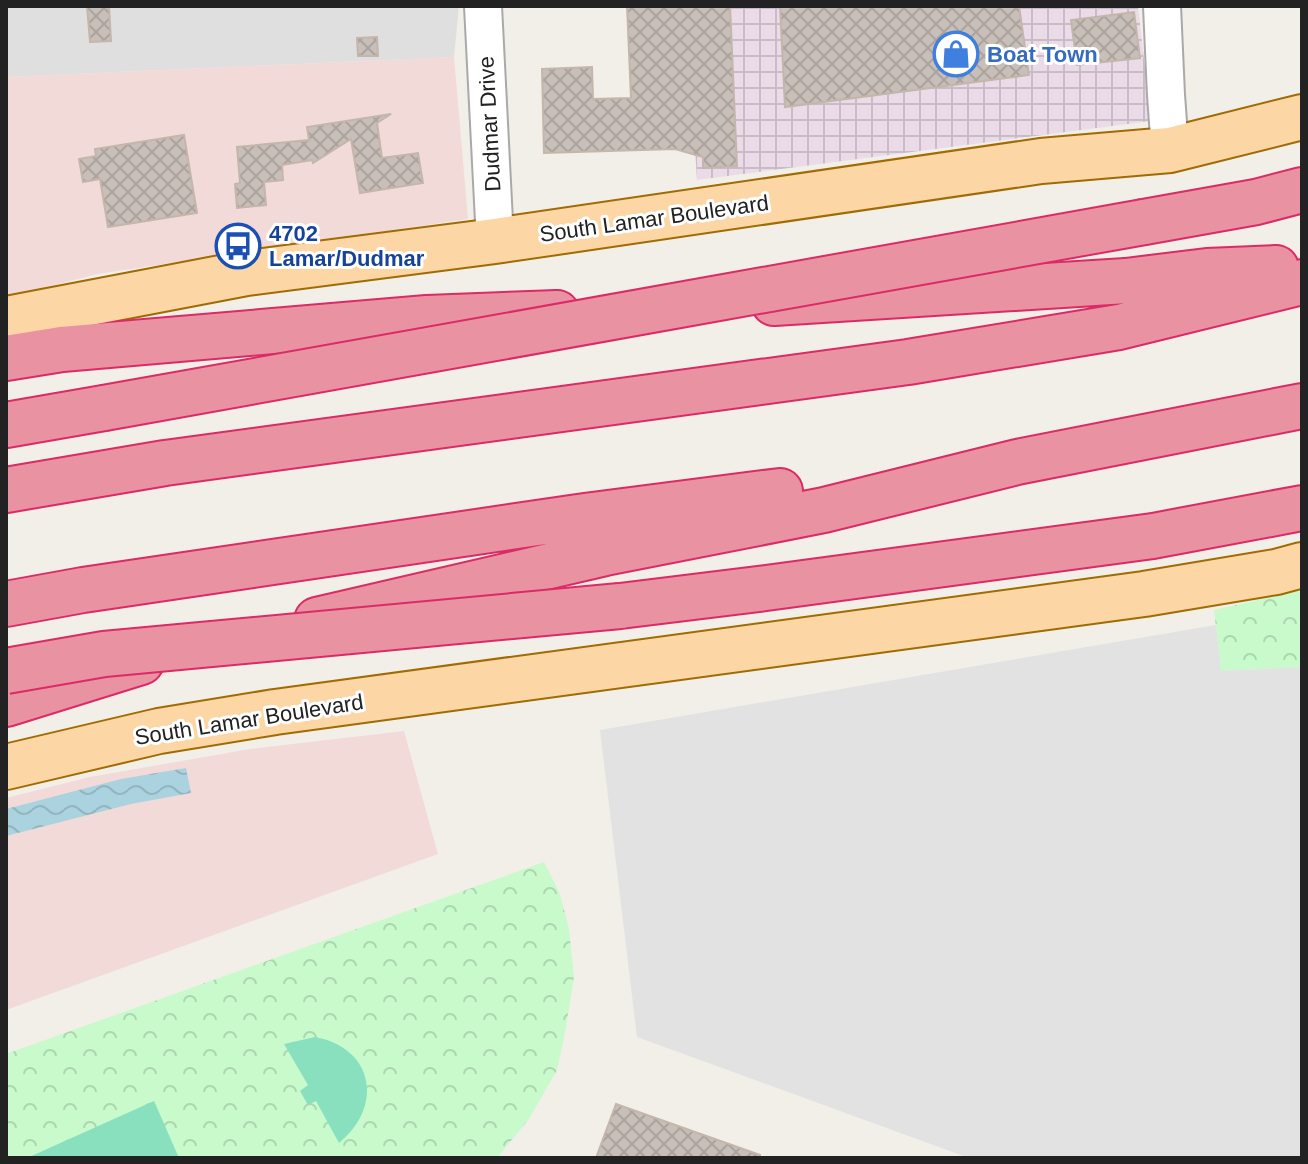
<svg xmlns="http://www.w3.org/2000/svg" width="1308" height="1164" font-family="Helvetica,sans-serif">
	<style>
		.residential { fill: #e0dfdf }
		.commercial { fill: #f2dad9 }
		.industrial { fill: url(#industrial-grid) }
		.park { fill: url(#park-crowns) }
		.pitch { fill: #88e0be }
		.parking { fill: #e2e2e2 }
		.water { fill: url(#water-waves) }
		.building { fill: url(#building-cross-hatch); stroke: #c4b6ab; stroke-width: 2 }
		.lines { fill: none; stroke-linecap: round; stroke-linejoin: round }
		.minor-casing { stroke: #a9a9a9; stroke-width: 40 }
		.major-casing { stroke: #a06b00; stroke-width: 48 }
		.highway-casing { stroke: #dc2a67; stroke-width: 48 }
		.minor { stroke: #fff; stroke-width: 36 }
		.major { stroke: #fcd6a4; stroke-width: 44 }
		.highway { stroke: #e892a2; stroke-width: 44 }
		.highway-bridge-casing { stroke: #dc2a67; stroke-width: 48; stroke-linecap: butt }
		.highway-bridge { stroke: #e892a2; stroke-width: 44 }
		.labels { text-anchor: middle; stroke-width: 6; stroke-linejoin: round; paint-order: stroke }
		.shop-label { font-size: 22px; font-weight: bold; fill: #366cbe; stroke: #fff; text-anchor: start }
		.street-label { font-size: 22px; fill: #222; stroke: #fff }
		.transit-label { font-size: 22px; font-weight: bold; fill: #164399; stroke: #fff; text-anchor: start }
	</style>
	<defs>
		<pattern id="industrial-grid" width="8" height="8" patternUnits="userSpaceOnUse" patternTransform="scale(2)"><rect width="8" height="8" fill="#ebdbe8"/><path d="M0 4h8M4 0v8" fill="none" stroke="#c9bcc7"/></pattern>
		<pattern id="park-crowns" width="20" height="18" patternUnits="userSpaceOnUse" patternTransform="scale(2)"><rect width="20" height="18" fill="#c8facc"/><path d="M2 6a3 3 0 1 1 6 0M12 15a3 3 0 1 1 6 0" fill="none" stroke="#acd6af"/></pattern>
		<pattern id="water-waves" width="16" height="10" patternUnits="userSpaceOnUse" patternTransform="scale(2)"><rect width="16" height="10" fill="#aad3df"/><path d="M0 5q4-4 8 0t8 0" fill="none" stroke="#92b5bf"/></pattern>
		<pattern id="building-cross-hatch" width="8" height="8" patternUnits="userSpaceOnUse" patternTransform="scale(2)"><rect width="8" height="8" fill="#c7bfb8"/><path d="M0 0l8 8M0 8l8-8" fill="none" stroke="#aba49e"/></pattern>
	</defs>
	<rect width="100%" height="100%" fill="#f2efe9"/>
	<!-- residential -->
	<path class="residential" d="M6 6H459L454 57 6 77Z"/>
	<!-- commercial -->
	<path class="commercial" d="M454 57 468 219 97 274 6 298V77Z
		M404 731 438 854 6 1010V798L90 777 250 749Z"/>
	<!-- industrial -->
	<path class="industrial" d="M686 6H1138L1151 121 697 180Z"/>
	<!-- park -->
	<path class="park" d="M1302 590V667L1221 671 1214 610Z
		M544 862 560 894 569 929 574 977 565 1033 557 1070 529 1119 497 1158H6V1054Z"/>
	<!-- pitch -->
	<path class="pitch" d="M315 1037C374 1048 384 1106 339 1143L316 1101 308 1105 300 1091 308 1085 284 1044Z
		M154 1101 179 1158H27Z"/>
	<!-- parking -->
	<path class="parking" d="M1216 625 1221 671 1302 667V1158H969L637 1037 600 730Z"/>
	<!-- water -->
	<path class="water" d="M186 768 191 793 131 804 6 836V809L121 779Z"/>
	<!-- building -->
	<path class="building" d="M87 6H109L111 41 90 42Z
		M627 6H730L737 166 703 168V157L675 149 544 153 542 69 592 67 593 99 631 98Z
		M780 6H1019L1029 75 785 107Z
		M1134 12 1140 58 1077 65 1071 20Z
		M377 37 378 56H358L357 38Z
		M391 114 377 123 382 158 418 153 423 183 360 193 351 139 313 163 312 160 282 165 283 180 264 182 266 205 237 208 235 184 240 183 237 147 309 140 307 127Z
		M184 135 197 213 108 227 100 179 83 182 79 159 96 156 95 149Z
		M616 1104 760 1155V1158H596Z"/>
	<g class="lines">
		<!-- minor casing -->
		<g class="minor-casing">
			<path id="minor" d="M483 6 495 241
				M1162 6 1166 95 1170 150"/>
		</g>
		<!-- major casing -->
		<g class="major-casing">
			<path id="major" d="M6 319 247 273 495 241 1041 161 1170 150 1302 117
				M6 767 159 731 275 712 1144 594 1276 572 1302 565"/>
		</g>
		<!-- highway casing -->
		<g class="highway-casing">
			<path id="highway" d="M1144 222 1256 202 1302 190
				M774 303 1126 281 1207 271 1276 268
				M6 358 62 349 427 318 557 313
				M6 425 104 408
				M6 490 165 463 908 362 1119 327 1302 282
				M6 604 83 590 585 516 780 491
				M620 606 766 588 1153 536 1302 508
				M317 620 605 553 824 510 1017 462 1302 406
				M6 704 141 662"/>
		</g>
		<!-- minor -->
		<use href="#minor" class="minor"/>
		<!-- major -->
		<use href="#major" class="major"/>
		<!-- highway -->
		<use href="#highway" class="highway"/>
		<!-- highway-bridge casing -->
		<g class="highway-bridge-casing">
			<path id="highway-bridge" d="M104 408 1144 222
				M6 671 104 654 620 606"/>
		</g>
		<!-- highway-bridge -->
		<use href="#highway-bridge" class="highway-bridge"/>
	</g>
	<!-- icons -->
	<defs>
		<g id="shop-ring" transform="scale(2.3)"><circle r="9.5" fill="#fff" stroke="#3f7fe0" stroke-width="1.5"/><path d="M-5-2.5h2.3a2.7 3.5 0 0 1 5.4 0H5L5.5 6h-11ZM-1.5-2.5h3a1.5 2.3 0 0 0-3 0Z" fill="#3f7fe0"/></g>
		<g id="bus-ring" transform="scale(2.3)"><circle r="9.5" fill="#fff" stroke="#1a4fb4" stroke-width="1.5"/><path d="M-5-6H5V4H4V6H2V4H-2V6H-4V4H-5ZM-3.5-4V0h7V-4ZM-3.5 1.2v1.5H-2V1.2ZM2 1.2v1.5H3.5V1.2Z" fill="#1a4fb4"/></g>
	</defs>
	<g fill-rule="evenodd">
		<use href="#shop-ring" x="956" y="54"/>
		<use href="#bus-ring" x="238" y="246"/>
	</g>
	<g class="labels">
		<!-- shop labels -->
		<g class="shop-label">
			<text x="987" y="62">Boat Town</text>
		</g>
		<!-- street labels -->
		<g class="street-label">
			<text transform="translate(489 124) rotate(-93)" y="8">Dudmar Drive</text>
			<text transform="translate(654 218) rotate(-8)" y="8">South Lamar Boulevard</text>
			<text transform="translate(249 719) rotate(-9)" y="8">South Lamar Boulevard</text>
		</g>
		<!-- transit labels -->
		<g class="transit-label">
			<text x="269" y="241">4702<tspan x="269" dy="25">Lamar/Dudmar</tspan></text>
		</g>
	</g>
	<!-- border -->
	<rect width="1308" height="1164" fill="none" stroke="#222222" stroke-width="16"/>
</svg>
